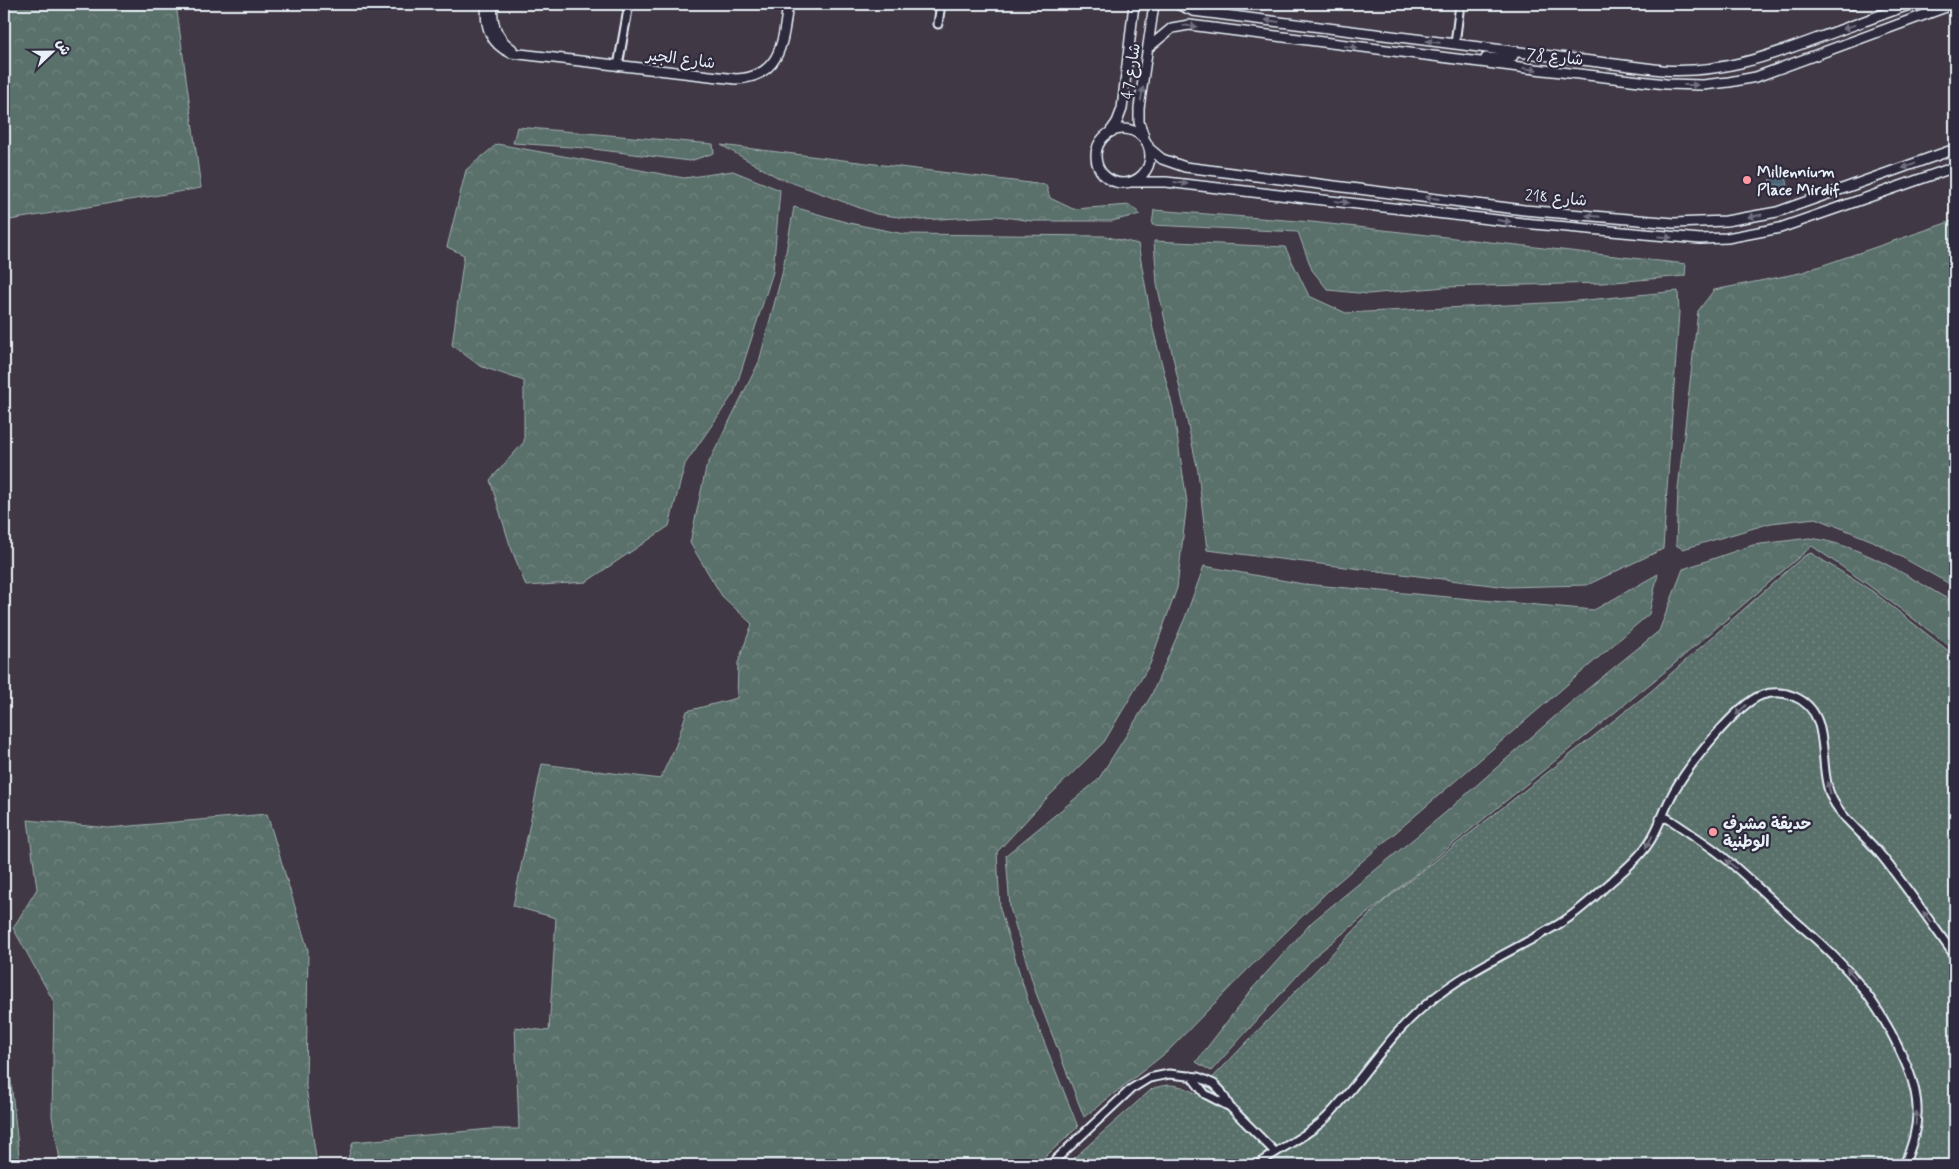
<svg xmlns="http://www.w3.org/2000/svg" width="1959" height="1169" font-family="Mynerve,'Playpen Sans Arabic',sans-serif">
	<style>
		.forest { fill: url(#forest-crowns); stroke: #a1b0b1 }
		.park { fill: url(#park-dots); stroke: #a1b0b1 }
		.water { fill: url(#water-rules); stroke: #8a9daa }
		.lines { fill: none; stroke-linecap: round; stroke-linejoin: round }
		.minor-casing { stroke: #e8f1f8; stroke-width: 11 }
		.tertiary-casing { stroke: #e8f1f8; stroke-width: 12 }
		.minor { stroke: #2f2a3d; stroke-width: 7 }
		.tertiary { stroke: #2f2a3d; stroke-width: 9 }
		.oneway { fill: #70707e }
		.poi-dot { fill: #ff9aa2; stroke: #2f2a3d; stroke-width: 2 }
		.labels { text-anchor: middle; stroke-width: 4.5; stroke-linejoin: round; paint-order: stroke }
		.street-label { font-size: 16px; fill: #e8f1f8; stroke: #2f2a3d }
		.poi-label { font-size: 16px; font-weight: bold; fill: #e8f1f8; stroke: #2f2a3d; text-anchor: start }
	</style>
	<defs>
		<pattern id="forest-crowns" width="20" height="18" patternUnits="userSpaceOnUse" patternTransform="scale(1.25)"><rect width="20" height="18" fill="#5a706a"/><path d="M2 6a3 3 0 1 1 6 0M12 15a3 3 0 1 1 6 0" fill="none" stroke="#728580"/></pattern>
		<pattern id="park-dots" width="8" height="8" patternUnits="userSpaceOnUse" patternTransform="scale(1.25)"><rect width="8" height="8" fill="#5a706a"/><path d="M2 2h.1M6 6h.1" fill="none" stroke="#728580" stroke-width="1.8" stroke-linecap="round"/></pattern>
		<pattern id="water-rules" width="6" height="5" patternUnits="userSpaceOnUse" patternTransform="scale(1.25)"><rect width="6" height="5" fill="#4c6576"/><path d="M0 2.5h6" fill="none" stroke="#667c8a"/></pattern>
	</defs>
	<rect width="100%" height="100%" fill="#403844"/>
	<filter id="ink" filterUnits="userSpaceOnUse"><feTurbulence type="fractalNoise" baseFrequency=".02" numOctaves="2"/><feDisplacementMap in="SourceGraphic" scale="10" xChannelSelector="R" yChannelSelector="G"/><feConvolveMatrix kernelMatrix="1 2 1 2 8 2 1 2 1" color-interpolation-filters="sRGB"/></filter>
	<g filter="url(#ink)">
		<!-- forest -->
		<path class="forest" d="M4 4H176L201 188 4 221Z
			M517 127 713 144 714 153 690 161 585 148 513 143Z
			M497 144 684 178 733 171 780 190 773 272 734 393 685 464 669 526 586 582 526 586 510 545 490 480 524 442V381L480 366 452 345 464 255 447 247 466 170Z
			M721 145 1046 185 1050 198 1073 209 1130 205 1140 214 1112 221H1032L997 216 921 220 876 214 777 177Z
			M794 207 849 223 904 234 1104 236 1138 244 1153 329 1173 408 1187 502 1177 588 1150 664 1104 742 1045 800 997 852 1000 909 1029 1004 1078 1127 1036 1165H346L353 1142 490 1129H519L515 1027 549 1031 556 918 513 906 542 764 660 779 676 745 687 711 737 698 738 663 752 624 722 596 690 543 706 468 759 362 782 274Z
			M1154 210 1312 222 1686 264 1685 276 1603 283 1445 287 1368 294 1328 290 1312 270 1298 232 1152 225Z
			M1955 220V587L1873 541 1816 518 1771 523 1683 549 1676 545 1678 489 1698 311 1714 290 1800 273Z
			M1154 241 1285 247 1309 296 1346 313 1566 302 1678 291 1679 312 1663 549 1587 585 1507 587 1207 550 1198 471 1157 284Z
			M1809 538C1862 544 1909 578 1955 603V650L1867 584 1812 546 1667 670 1315 956 1211 1071 1196 1062 1252 989 1312 922 1445 813 1569 704 1659 631 1683 569 1753 545Z
			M1204 566 1303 584 1594 610 1658 574 1649 614 1330 889 1248 969 1167 1052 1084 1117 1036 993 1010 908 1006 855 1098 780 1151 696 1185 618Z
			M267 814 308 950 306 1087 317 1165H61L52 1116 54 1002 13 928 37 889 28 820 108 828Z
			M4 1016 20 1165H4Z"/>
		<!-- park -->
		<path class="park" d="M1811 553 1872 591 1955 656V1165H1066L1152 1089C1169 1082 1182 1085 1197 1094L1371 913 1385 900 1650 692 1804 556Z"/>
		<!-- water -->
		<path class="water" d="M1786 176 1789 191H1772L1769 180Z"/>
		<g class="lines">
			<!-- minor casing -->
			<g class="minor-casing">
				<path id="minor" d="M1852 4V5
					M938 24 941 4
					M1455 44 1460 4
					M618 66 629 4
					M1660 819 1667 818 1672 821C1687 831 1702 841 1716 851 1737 867 1756 886 1776 904 1831 952 1870 984 1901 1053 1909 1070 1916 1087 1917 1107 1918 1128 1912 1146 1904 1165
					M1191 1076 1205 1094 1230 1107
					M1050 1165 1131 1089 1149 1078 1169 1074 1198 1077 1214 1084 1221 1091 1230 1107 1275 1152
					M1257 1165C1279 1148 1307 1137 1327 1117 1362 1081 1388 1035 1428 1003 1467 970 1515 950 1559 924 1579 912 1595 896 1612 881 1622 872 1633 863 1642 852 1657 835 1663 811 1674 791 1688 767 1736 704 1762 695 1772 692 1783 692 1793 696 1834 712 1817 762 1830 794 1838 816 1866 836 1880 854 1907 887 1930 922 1955 956"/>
			</g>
			<!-- tertiary casing -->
			<g class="tertiary-casing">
				<path id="tertiary" d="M487 4C484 25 490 44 511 53L736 79C782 77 783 40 788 4
					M493 4C491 22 496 38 512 49
					M1177 4 1193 11 1662 70C1718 74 1767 57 1818 38 1849 27 1880 15 1912 4
					M1149 47 1172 28 1189 25 1535 69 1666 84 1703 85 1729 82 1756 77 1954 4
					M1486 58 1510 59 1513 56 1512 51
					M1096 156a27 27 0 1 1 54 0a27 27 0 1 1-54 0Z
					M1110 132 1117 122 1122 109 1134 4
					M1144 137 1139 122V108L1154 4
					M1150 149 1162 159 1185 167 1524 210 1674 223 1726 221 1777 212 1955 149
					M1132 182H1166L1523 223 1700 239 1727 238 1780 228 1955 167"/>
			</g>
			<!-- minor -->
			<use href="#minor" class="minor"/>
			<!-- tertiary -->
			<use href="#tertiary" class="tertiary"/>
		</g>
		<!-- one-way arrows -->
		<defs><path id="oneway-solid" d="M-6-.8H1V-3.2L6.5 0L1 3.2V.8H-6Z" transform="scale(1.25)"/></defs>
		<g class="oneway">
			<use href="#oneway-solid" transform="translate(1272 21) rotate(-172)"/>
			<use href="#oneway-solid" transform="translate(1190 26) rotate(3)"/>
			<use href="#oneway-solid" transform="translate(1849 27) rotate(160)"/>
			<use href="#oneway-solid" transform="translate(1433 42) rotate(-173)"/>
			<use href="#oneway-solid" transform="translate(1351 47) rotate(8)"/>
			<use href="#oneway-solid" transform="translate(1530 69) rotate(7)"/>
			<use href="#oneway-solid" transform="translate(1691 85)"/>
			<use href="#oneway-solid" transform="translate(1142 94) rotate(-80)"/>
			<use href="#oneway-solid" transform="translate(1909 166) rotate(160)"/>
			<use href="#oneway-solid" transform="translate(1181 183) rotate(7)"/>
			<use href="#oneway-solid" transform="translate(1432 198) rotate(-173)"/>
			<use href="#oneway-solid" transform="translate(1342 202) rotate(7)"/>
			<use href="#oneway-solid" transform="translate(1593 216) rotate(-175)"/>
			<use href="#oneway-solid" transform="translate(1755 216) rotate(169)"/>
			<use href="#oneway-solid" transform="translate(1504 221) rotate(7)"/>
			<use href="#oneway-solid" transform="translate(1665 237) rotate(6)"/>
			<use href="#oneway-solid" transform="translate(1741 710) rotate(136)"/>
			<use href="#oneway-solid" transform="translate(1829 788) rotate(-105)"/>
			<use href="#oneway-solid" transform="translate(1649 842) rotate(120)"/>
			<use href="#oneway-solid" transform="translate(1731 864) rotate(-139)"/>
			<use href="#oneway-solid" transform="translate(1927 917) rotate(-126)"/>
			<use href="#oneway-solid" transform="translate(1851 973) rotate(-131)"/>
			<use href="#oneway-solid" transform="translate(1916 1118) rotate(-86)"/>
		</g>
	</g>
	<!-- markers -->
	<g class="poi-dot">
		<circle cx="1747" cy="180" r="5"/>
		<circle cx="1713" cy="832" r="5"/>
	</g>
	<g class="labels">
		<!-- street labels -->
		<g class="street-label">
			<text transform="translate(1555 56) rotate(6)" y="6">شارع 78</text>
			<text transform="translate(681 58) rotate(7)" y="6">شارع الجير</text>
			<text transform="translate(1130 71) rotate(-82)" y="6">شارع 47</text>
			<text transform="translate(1556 197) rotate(5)" y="6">شارع 218</text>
		</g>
		<!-- poi labels -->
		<g class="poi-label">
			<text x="1757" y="177">Millennium<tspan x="1757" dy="18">Place Mirdif</tspan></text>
			<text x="1723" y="829">حديقة مشرف<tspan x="1723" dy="18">الوطنية</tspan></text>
		</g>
	</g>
	<!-- margin -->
	<rect width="1959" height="1169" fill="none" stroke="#2f2a3d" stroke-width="20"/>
	<rect x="10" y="10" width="1939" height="1149" fill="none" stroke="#e8f1f8" stroke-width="2" filter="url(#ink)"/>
	<!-- north arrow -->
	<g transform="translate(52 52) rotate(68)" stroke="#2f2a3d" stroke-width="4" paint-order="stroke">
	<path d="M0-4L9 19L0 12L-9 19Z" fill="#e8f1f8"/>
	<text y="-8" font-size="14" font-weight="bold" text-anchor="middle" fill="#e8f1f8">ش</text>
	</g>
</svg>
